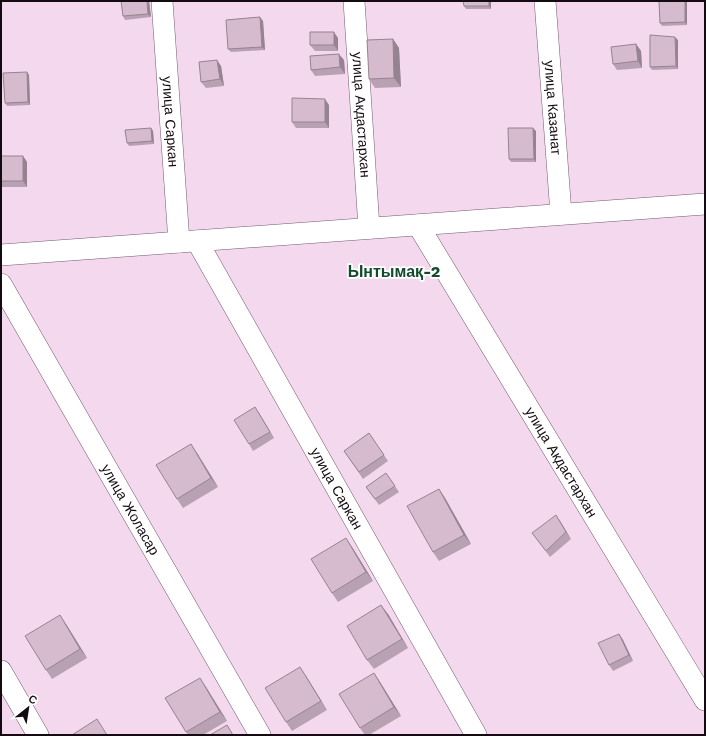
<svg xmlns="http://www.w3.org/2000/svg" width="706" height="736" font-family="'Work Sans',sans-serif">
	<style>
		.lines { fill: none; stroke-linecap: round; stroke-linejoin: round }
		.minor-casing { stroke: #735b6d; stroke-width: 22 }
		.minor { stroke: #fff; stroke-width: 21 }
		.wall { fill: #b8a1b2 }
		.shaded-wall { fill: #968391 }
		.building { fill: #d6bbcf; stroke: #968391 }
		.labels { text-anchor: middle; stroke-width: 3.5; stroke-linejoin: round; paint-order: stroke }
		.street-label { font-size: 14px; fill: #130b11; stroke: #fff }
		.quarter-label { font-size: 16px; font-weight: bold; fill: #114b2c; stroke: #fff }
	</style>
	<rect width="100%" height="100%" fill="#f4d8ed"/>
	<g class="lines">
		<!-- minor casing -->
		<g class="minor-casing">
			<g id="minor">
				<path id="s1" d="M162 1 179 242"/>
				<path id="s2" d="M354 1 369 228"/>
				<path id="s3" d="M545 1 561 214"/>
				<path id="s4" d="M418 225 705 700"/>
				<path id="s5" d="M197 241 476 735"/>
				<path d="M1 255 705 204"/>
				<path id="s6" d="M1 284 260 735"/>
				<path d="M1 671 38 735"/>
			</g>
		</g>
		<!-- minor -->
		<use href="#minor" class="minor"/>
	</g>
	<!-- wall -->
	<path class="wall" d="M121 1H149L151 17 125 20 123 16Z
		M491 1V9H466L464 6Z
		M659 1H687V25L662 26 660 23Z
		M263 21 265 50 231 52 228 49Z
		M338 38V51H315L310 45Z
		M393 39 399 48 401 87 375 88 369 79Z
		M678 40V69L652 70 650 67Z
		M636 44 641 51 642 68 617 70 613 64Z
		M344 60 345 74 315 76 311 70Z
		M221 66 224 86 206 88 201 82Z
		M27 72 29 75 30 105 7 106 5 103Z
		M329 105V128H296L292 122Z
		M151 128 153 131 154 144 129 146 127 143Z
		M536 131V162H511L509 159Z
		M1 156H23L27 162V187H1Z
		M259 413 274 438 253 451 249 444Z
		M369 433 388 461 363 479 344 451Z
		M197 453 218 487 183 508 177 499Z
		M386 473 399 492 379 505 366 487Z
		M439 489 445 498 471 544 439 561 433 552Z
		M560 521 571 539 550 557 532 533Z
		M352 547 373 581 338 602 332 593Z
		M388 614 408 648 374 669 367 660Z
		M66 624 87 658 52 679 46 670Z
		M619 634 623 640 633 661 613 671 609 665Z
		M374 673 380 682 401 716 369 735H365L360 728Z
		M306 676 327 710 292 731 286 722Z
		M206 687 227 721 203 735H188L165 698Z"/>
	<!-- shaded-wall -->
	<path class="shaded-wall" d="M147 1H149L151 17 148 14Z
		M489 1H491V9L489 6Z
		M685 1H687V25L685 22Z
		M260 17 263 21 265 50 262 47Z
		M334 32 338 38V51L334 45Z
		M675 37 678 40V69L676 66Z
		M393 39 399 48 401 87 394 78Z
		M636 44 641 51 642 68 638 61Z
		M339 54 344 60 345 74 340 67Z
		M217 60 221 66 224 86 220 79Z
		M27 72 29 75 30 105 28 102Z
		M325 99 329 105V128L325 122Z
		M151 128 153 131 154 144 152 141Z
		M533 128 536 131V162L534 159Z
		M23 156 27 162V187L23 181Z
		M255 407 259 413 274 438 270 432Z
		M191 444 197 453 218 487 211 478Z
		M439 489 445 498 471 544 464 535Z
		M556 515 560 521 571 539 566 532Z
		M346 538 352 547 373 581 366 572Z
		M381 605 388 614 408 648 402 639Z
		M60 615 66 624 87 658 80 649Z
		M619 634 623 640 633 661 629 655Z
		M300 667 306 676 327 710 321 701Z
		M374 673 380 682 401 716 394 707Z
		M200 678 206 687 227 721 220 712Z"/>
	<!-- building -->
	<path class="building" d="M121 1H147L148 14 123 16Z
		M463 1H489V6H464Z
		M659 1H685V22L660 23Z
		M260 17 262 47 228 49 226 20Z
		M310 32H334V45H310Z
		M650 35 675 37 676 66 650 67Z
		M393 39 394 78 369 79 367 40Z
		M636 44 638 61 613 64 611 47Z
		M339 54 340 67 311 70 310 56Z
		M217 60 220 79 201 82 199 62Z
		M27 72 28 102 5 103 3 73Z
		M292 98 325 99V122H292Z
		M151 128 152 141 127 143 125 130Z
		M508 128H533L534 159H509Z
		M1 156H23V181H1Z
		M255 407 270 432 249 444 234 420Z
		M369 433 384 455 359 472 344 451Z
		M191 444 211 478 177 499 156 465Z
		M386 473 395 486 375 499 366 487Z
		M439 489 464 535 433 552 407 506Z
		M556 515 566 532 546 551 532 533Z
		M346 538 366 572 332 593 311 559Z
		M381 605 402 639 367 660 347 626Z
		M60 615 80 649 46 670 25 636Z
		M619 634 629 655 609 665 598 643Z
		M300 667 321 701 286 722 265 688Z
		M374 673 394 707 360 728 339 694Z
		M200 678 220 712 186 732 165 698Z
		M97 719 107 735H72Z
		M227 725 233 735H210Z"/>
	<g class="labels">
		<!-- street labels -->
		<g class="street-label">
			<text dy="5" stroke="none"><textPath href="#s3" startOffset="107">улица Казанат</textPath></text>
			<text dy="5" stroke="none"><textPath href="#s2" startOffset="114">улица Акдастархан</textPath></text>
			<text dy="5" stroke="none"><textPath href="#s1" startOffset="121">улица Саркан</textPath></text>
			<text dy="5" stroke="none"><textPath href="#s4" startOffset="277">улица Акдастархан</textPath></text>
			<text dy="5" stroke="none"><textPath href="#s5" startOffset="284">улица Саркан</textPath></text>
			<text dy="5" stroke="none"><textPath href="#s6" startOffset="260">улица Жоласар</textPath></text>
		</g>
		<!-- quarter labels -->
		<g class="quarter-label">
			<text x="394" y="277">Ынтымақ-2</text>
		</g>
	</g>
	<!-- border -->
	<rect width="706" height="736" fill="none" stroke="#130b11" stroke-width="4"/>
	<!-- north arrow -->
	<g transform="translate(28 708) rotate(30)" stroke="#ffffff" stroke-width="3" paint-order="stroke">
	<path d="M0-3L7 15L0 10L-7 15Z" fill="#130b11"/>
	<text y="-6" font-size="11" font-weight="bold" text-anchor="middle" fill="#130b11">С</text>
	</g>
</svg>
